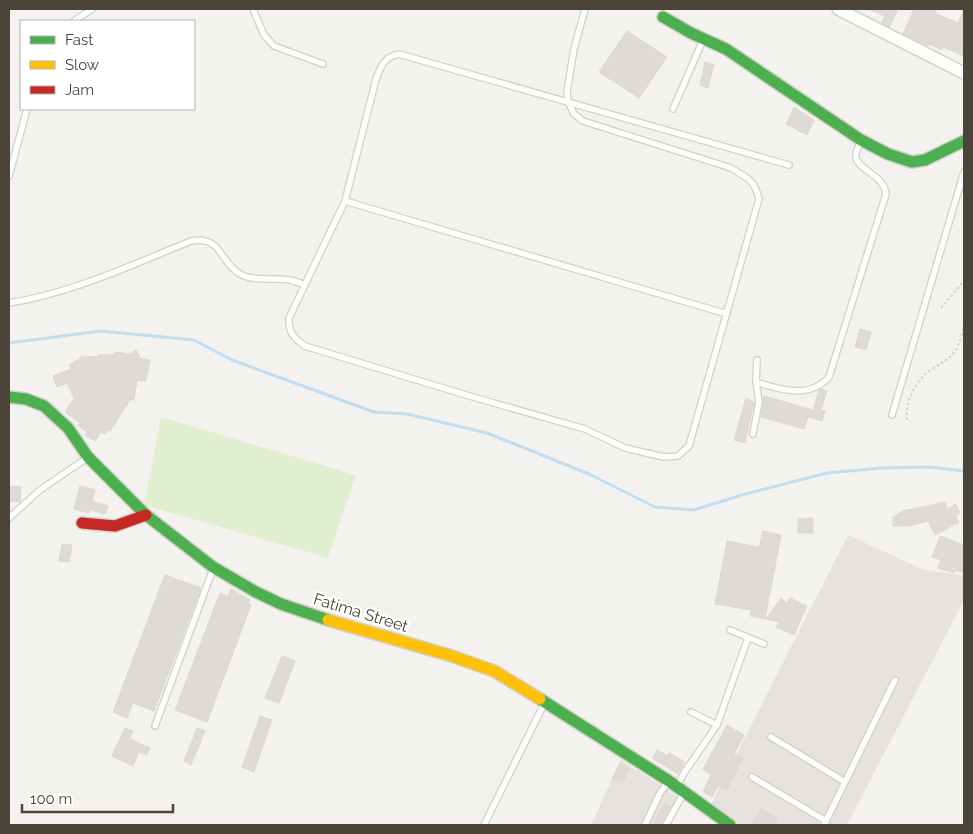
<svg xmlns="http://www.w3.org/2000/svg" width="973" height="834" font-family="Raleway,sans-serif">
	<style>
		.industrial { fill: #e6e2de }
		.green { fill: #e1eecf }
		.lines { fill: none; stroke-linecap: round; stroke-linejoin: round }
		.stream { stroke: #c0ddf1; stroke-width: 3 }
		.building { fill: #dedbd6; stroke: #dcd9d4 }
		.lane-casing { stroke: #d2d0cb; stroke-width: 8 }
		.street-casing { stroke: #d2d0cb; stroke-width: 14 }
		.fast-casing { stroke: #d3cfc5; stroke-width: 14 }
		.slow-casing { stroke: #d3cfc5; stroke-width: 14 }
		.jam-casing { stroke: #d3cfc5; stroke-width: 14 }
		.path { stroke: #d3d2cc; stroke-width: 2; stroke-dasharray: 2.5 2.5; stroke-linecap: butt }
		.lane { stroke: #fdfdfc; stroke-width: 5.5 }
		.street { stroke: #fdfdfc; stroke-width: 11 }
		.fast { stroke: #4caf50; stroke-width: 11 }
		.slow { stroke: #ffc107; stroke-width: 11 }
		.jam { stroke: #c62828; stroke-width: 11 }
		.labels { text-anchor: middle; stroke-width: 4.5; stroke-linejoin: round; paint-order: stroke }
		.street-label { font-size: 16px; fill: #4b4439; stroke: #fff }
	</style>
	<rect width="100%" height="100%" fill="#f4f2ee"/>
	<!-- industrial -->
	<path class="industrial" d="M848 535 922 569 964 576V600L847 825H739L711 804Z
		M621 760 683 800 671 825H591Z"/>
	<!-- green -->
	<path class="green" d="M161 417 356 475 328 558 144 505Z"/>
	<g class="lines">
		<!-- stream -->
		<path class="stream" d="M9 343 101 331 194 340 232 360 374 412 407 414 487 433 589 474 655 507 694 510 742 495 827 473 881 468 929 467 964 471"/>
	</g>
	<!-- building -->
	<path class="building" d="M869 9H898L889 27 882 23 885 16Z
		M914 9H937L935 13 958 23 964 9V56L943 47 942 50 929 44 928 46 903 34Z
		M627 31 667 57 639 98 599 72Z
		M705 62 714 65 708 88 700 85Z
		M794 107 814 120 807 135 786 124Z
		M860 329 871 332 866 350 855 347Z
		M136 350 141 359 150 360 146 381 137 380 134 400H130L110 431 108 430 105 434 101 432 95 441 85 435 87 432 80 427 78 425 80 423 65 412 74 398 67 383 57 387 53 376 71 369 69 365 81 358V356L98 357V355L115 354V352L129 354Z
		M822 389 827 391 821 410 825 411 822 421 808 417 804 429 761 417 764 396 813 410 819 390Z
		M746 398 754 402 745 443 734 440Z
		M9 486 21 487 20 502 9 501Z
		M80 486 95 490 92 501 108 506 105 514 90 510 89 513 74 509Z
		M945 502 947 509 956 504 960 513 955 516 959 522 935 535 928 521 909 526H893V517L903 511Z
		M813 518V533H798V519Z
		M763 531 781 535 765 619 750 616 751 610 715 604 727 541 759 547Z
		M940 536 964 545V573L955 570 954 573 938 568 941 560 932 557Z
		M62 544 72 545 69 562 59 561Z
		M165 575 201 588 154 711 133 703 127 718 113 712Z
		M231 589 250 600 248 604 251 605 207 722 175 710 220 593 228 596Z
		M781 598 787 603 790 598 807 606 794 635 776 627 779 622 766 619Z
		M282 656 295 661 279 703 265 698Z
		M260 716 272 720 254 772 242 767Z
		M727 725 744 735 734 754 743 758 727 790 718 786 712 797 703 792 711 775 703 769Z
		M125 728 133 731 130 739 150 748 147 755 139 752 133 766 112 756Z
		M197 728 205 731 191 765 184 761Z
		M657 750 668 756 669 753 685 762 678 774 652 758Z
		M620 763 629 768 622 784 612 779Z
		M664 804 670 807 661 825H653Z
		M761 809 778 818 774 825H752Z"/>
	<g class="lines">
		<!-- lane casing -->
		<g class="lane-casing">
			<path id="lane" d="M253 9 264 35 274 46 323 64
				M585 9 574 49 567 91 568 101 574 114 583 121 731 168C748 179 754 179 759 199L689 446 678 456 664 457 625 448 585 429 466 395 305 346C294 338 288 332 289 318L345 201 376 79C381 66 384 57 399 54L789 165
				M74 21 92 9
				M673 109 703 40
				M9 176 27 109
				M345 201 727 314
				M9 303C72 293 132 265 191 241 223 236 218 261 240 274 254 282 274 277 290 280 295 281 300 283 305 285
				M756 382C780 390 810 399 829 377L886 194C884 173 853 170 856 153 857 149 859 145 861 142
				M892 415 964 172
				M753 434 759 402 756 382 757 360
				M9 518 40 490 87 458
				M730 630 764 644
				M691 712 717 725
				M155 726 213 569
				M771 737 845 782
				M752 777 826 821
				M678 784 684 773 717 725 748 638
				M484 825 544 704
				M645 825 660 793 667 783
				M666 825 683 794
				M824 825 895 680"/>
		</g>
		<!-- street casing -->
		<g class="street-casing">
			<path id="street" d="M838 9 964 73"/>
		</g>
		<!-- fast casing -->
		<g class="fast-casing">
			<path id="fast" d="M663 17 691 33 726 49 861 140 888 154 912 162 925 160 964 141
				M9 397 26 399 44 406 68 428 88 457 146 515 213 567 256 592 281 604 328 620
				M540 699 669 781 730 825"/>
		</g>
		<!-- slow casing -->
		<g class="slow-casing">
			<path id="slow" d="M328 620 452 656 494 671 540 699"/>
		</g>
		<!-- jam casing -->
		<g class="jam-casing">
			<path id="jam" d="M82 523 115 526 146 515"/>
		</g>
		<!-- path -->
		<path class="path" d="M941 308 964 281
			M907 420C905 402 914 384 928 372 936 365 949 361 955 351 960 344 962 333 964 325"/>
		<!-- lane -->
		<use href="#lane" class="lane"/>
		<!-- street -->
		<use href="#street" class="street"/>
		<!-- fast -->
		<use href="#fast" class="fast"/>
		<!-- slow -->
		<use href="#slow" class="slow"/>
		<!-- jam -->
		<use href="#jam" class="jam"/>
	</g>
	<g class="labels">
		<!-- street labels -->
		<g class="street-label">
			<text transform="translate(361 612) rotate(17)" y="6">Fatima Street</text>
		</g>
	</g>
	<!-- border -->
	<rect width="973" height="834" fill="none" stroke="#4b4439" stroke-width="20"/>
	<!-- legend -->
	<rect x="20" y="20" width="175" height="90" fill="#ffffff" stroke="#b7b4b0"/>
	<rect x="30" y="36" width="25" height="8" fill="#4caf50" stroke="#b7b4b0"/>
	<text x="65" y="45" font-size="15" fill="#4b4439">Fast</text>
	<rect x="30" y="61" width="25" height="8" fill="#ffc107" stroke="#b7b4b0"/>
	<text x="65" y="70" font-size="15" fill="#4b4439">Slow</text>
	<rect x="30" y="86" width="25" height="8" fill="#c62828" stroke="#b7b4b0"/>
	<text x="65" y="95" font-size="15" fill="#4b4439">Jam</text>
	<!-- scale -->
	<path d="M22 804v8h151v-8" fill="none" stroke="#4b4439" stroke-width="2.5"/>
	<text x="30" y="804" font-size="15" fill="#4b4439" stroke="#ffffff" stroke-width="4" paint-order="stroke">100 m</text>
</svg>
